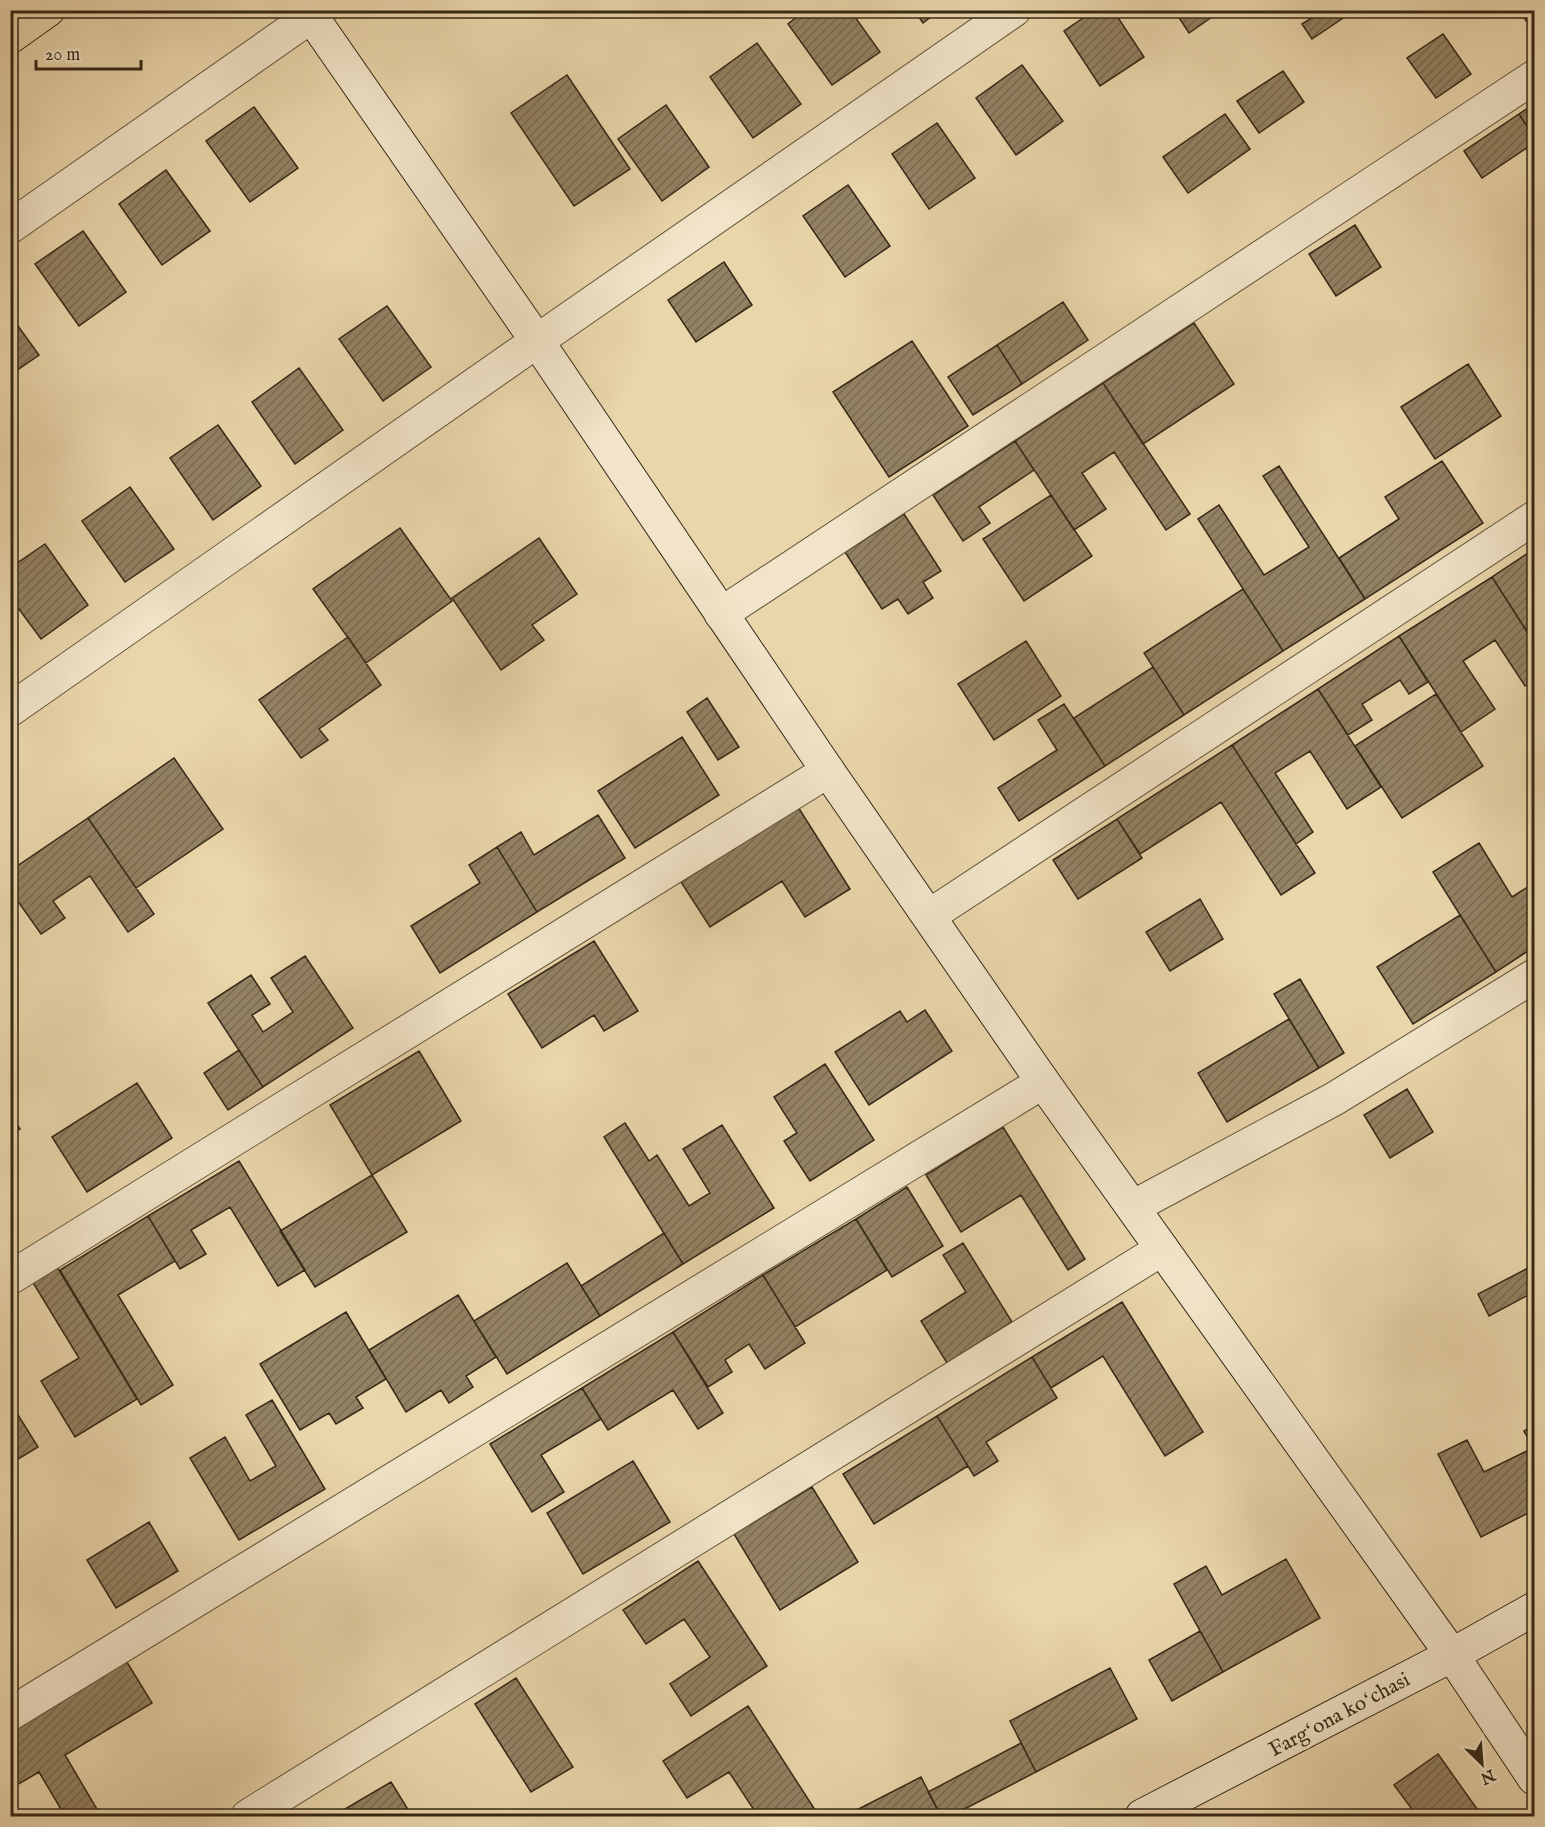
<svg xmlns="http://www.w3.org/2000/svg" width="1545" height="1827" font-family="'IM FELL English',serif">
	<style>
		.building { fill: url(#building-hatch); stroke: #352816; stroke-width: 1.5 }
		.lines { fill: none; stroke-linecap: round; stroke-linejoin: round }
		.street-casing { stroke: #62543b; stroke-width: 35 }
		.secondary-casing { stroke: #352816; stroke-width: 35 }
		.primary-casing { stroke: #352816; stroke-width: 35 }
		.street { stroke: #f1e4c8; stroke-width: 33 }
		.secondary { stroke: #f1e4c8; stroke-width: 33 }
		.primary { stroke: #ead6ab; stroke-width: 33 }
		.labels { text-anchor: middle; stroke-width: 6; stroke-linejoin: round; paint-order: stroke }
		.street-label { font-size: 21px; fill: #352816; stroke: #f1e4c8 }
	</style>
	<defs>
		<pattern id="building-hatch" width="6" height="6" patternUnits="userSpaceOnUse" patternTransform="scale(1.5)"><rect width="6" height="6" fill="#938263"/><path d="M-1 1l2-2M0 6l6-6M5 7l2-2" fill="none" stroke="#796a51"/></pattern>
	</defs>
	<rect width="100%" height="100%" fill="#ead6ab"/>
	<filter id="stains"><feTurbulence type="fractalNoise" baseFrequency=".00333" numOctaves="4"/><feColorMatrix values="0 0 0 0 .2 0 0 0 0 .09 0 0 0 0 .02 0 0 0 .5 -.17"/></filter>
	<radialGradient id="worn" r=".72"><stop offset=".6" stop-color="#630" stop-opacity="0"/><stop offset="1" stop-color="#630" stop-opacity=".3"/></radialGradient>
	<!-- building -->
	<path class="building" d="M806 10H850L880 52 832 85 788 24Z
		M914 10H940L923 23Z
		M1095 10H1113L1144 57 1100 86 1064 31Z
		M1174 10H1222L1189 33Z
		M1324 10H1355L1312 39 1302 24Z
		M1519 10H1534V33Z
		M1443 34 1471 74 1436 98 1407 58Z
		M757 43 801 104 753 138 710 77Z
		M1022 65 1063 121 1016 155 976 98Z
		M1283 71 1304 102 1259 133 1237 101Z
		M567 75 630 169 574 206 511 113Z
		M1534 104V137L1519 114Z
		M666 105 709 167 662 201 618 139Z
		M254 107 298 168 250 202 206 141Z
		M1225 114 1250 149 1188 193 1163 157Z
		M1519 114 1534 137V143L1482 178 1464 151Z
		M937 123 975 178 929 209 892 154Z
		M166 170 210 231 162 265 119 204Z
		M848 185 890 246 845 277 803 216Z
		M1355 225 1381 267 1336 296 1309 254Z
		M83 231 126 292 79 326 35 264Z
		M724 262 752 305 696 342 668 300Z
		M1063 302 1088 340 1022 384 997 345Z
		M387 306 431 367 383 401 339 339Z
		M10 315 39 355 10 375Z
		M1194 323 1234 384 1143 444 1103 383Z
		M912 341 968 426 889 477 833 392Z
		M997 345 1022 384 973 415 948 377Z
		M1468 364 1501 416 1435 459 1401 407Z
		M299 368 343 430 295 464 252 402Z
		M1103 383 1190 514 1166 530 1114 452 1082 473 1106 509 1074 530 1015 441Z
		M218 425 261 486 213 520 170 458Z
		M1015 441 1034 470 979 507 990 523 963 541 933 495Z
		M1442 461 1483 523 1365 599 1339 558 1399 519 1385 497Z
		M1279 466 1365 599 1283 651 1198 519 1219 505 1264 575 1309 547 1263 476Z
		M130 487 174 549 125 582 82 521Z
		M1051 495 1092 556 1024 601 983 539Z
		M904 514 941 571 923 582 933 598 908 614 898 599 882 609 845 552Z
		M400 528 452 601 366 663 313 589Z
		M539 538 577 594 532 625 544 640 501 670 452 598Z
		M45 544 88 605 41 639 10 597V568Z
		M1534 549V633L1530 636 1492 577Z
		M1492 577 1534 643V679L1525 686 1495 640 1463 661 1495 709 1461 732 1399 636Z
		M1243 589 1283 651 1184 715 1144 653Z
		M1399 636 1428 682 1409 694 1400 680 1362 704 1372 720 1348 735 1318 689Z
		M348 637 381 685 319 729 328 740 301 758 259 700Z
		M1026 641 1061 696 994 740 958 684Z
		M1153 667 1184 715 1105 766 1074 718Z
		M1318 689 1381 787 1347 809 1310 751 1275 773 1313 832 1296 844 1232 745Z
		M1436 694 1483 766 1402 818 1355 746Z
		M707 698 739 747 718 760 687 712Z
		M1064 704 1105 766 1019 821 998 788 1057 750 1038 720Z
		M682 737 719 795 635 848 598 791Z
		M1232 745 1315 873 1281 895 1221 802 1140 854 1117 819Z
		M174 758 223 829 136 888 88 818Z
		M798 807 850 889 805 917 782 881 710 927 681 882Z
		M598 815 625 858 537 912 497 847 521 832 534 855Z
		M88 818 154 914 128 932 90 876 53 901 65 918 41 934 10 890V871Z
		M1117 819 1142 858 1078 899 1053 860Z
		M1479 843 1512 897 1534 883V947L1496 972 1433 872Z
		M497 847 537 912 440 973 411 926 480 883 469 865Z
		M1200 899 1223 939 1170 971 1146 932Z
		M1460 915 1496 972 1413 1024 1377 967Z
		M594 941 638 1011 604 1031 594 1015 542 1048 508 994Z
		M305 956 353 1028 263 1087 208 1003 251 975 270 1004 252 1015 263 1032 293 1012 271 978Z
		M1300 979 1344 1053 1319 1068 1274 994Z
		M925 1010 952 1051 869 1105 835 1052 900 1011 907 1022Z
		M1289 1019 1319 1068 1227 1122 1198 1073Z
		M239 1050 263 1087 228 1110 204 1073Z
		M419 1051 461 1121 372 1175 330 1105Z
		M825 1064 874 1140 810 1181 784 1141 797 1133 774 1097Z
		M137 1083 172 1138 87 1192 52 1137Z
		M1407 1089 1433 1132 1390 1158 1364 1115Z
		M10 1114 20 1129 10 1135Z
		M625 1123 649 1161 657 1155 689 1206 710 1193 683 1149 722 1125 774 1208 683 1264 604 1137Z
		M1003 1127 1085 1259 1068 1270 1021 1195 961 1232 926 1175Z
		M239 1161 305 1270 278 1286 230 1207 191 1230 206 1254 180 1269 148 1216Z
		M372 1175 407 1232 315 1287 280 1231Z
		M907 1187 943 1246 892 1277 856 1219Z
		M148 1216 175 1261 118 1295 173 1385 141 1405 60 1270Z
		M856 1219 887 1270 795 1327 763 1275Z
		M664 1233 683 1264 600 1316 581 1286Z
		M963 1243 1012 1322 947 1363 921 1321 966 1292 943 1255Z
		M567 1263 600 1316 507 1374 474 1321Z
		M1534 1265V1292L1489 1316 1478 1294Z
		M57 1267 137 1399 75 1437 41 1381 79 1358 32 1281Z
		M763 1275 805 1343 765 1369 749 1344 725 1360 732 1372 708 1387 673 1332Z
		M458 1295 496 1357 466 1376 473 1387 449 1403 441 1390 406 1412 369 1350Z
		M1122 1302 1203 1432 1165 1456 1103 1356 1051 1388 1032 1357Z
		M346 1312 386 1379 356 1397 363 1408 336 1424 329 1413 300 1430 260 1364Z
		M673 1332 723 1413 698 1429 673 1390 608 1430 582 1388Z
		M1032 1357 1057 1398 986 1442 998 1461 974 1476 937 1416Z
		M582 1388 601 1419 541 1455 564 1492 532 1512 490 1444Z
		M272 1400 325 1489 239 1540 190 1458 225 1437 250 1481 276 1466 246 1415Z
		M10 1402 38 1447 10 1464Z
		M937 1416 968 1466 874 1524 843 1474Z
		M1534 1425V1510L1481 1537 1438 1454 1467 1440 1484 1472 1533 1448 1524 1431Z
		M633 1461 670 1522 583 1574 547 1513Z
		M812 1487 858 1562 780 1610 734 1534Z
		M149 1522 178 1571 116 1608 87 1560Z
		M1286 1559 1320 1618 1223 1672 1174 1584 1206 1566 1222 1595Z
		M698 1561 767 1666 691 1716 670 1684 710 1657 684 1619 646 1644 623 1610Z
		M1200 1631 1223 1672 1172 1701 1149 1660Z
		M125 1659 152 1703 65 1755 101 1816H65L39 1772 10 1789V1727Z
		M1110 1668 1137 1719 1036 1772 1010 1721Z
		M516 1678 573 1767 531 1792 475 1704Z
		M748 1706 819 1816H758L729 1772 687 1798 663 1761Z
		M1021 1743 1036 1772 951 1816H941L928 1792Z
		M1438 1754 1482 1816H1417L1394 1785Z
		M921 1777 941 1816H845Z
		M391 1782 412 1816H333Z"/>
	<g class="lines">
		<!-- street casing -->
		<g class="street-casing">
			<path id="street" d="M10 227 320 10
				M721 614 1534 77
				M10 710 537 341 1014 10
				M929 916 1534 518
				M1133 1207 1334 1099 1534 976
				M10 1278 828 771
				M10 1714 1043 1082
				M248 1816 1162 1249"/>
		</g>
		<!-- secondary casing -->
		<g class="secondary-casing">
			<path id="secondary" d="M307 10 537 341 828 771 1043 1082 1452 1655 1534 1778
				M1142 1816 1452 1655 1534 1609"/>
		</g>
		<!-- primary casing -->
		<g class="primary-casing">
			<path id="primary" d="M10 37 48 10"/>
		</g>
		<!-- street -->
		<use href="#street" class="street"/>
		<!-- secondary -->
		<use href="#secondary" class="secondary"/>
		<!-- primary -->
		<use href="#primary" class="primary"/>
	</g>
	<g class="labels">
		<!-- street labels -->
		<g class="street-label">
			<text transform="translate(1339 1714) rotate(-28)" y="7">Fargʻona koʻchasi</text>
		</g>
	</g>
	<!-- margin -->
	<rect width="1545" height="1827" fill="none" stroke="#ead6ab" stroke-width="36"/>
	<rect x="12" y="12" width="1521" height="1803" fill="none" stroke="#352816" stroke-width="3"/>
	<rect x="18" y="18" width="1509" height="1791" fill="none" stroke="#352816" stroke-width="1.5"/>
	<!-- north arrow -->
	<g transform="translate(1482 1764) rotate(155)" stroke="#f1e4c8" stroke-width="4.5" paint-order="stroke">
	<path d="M0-4.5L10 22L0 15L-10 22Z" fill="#352816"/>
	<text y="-9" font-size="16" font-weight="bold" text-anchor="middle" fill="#352816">N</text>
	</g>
	<!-- scale -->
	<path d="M36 60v9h105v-9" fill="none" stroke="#352816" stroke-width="3"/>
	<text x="45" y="60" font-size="18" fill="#352816" stroke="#f1e4c8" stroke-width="4.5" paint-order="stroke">20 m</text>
	<rect width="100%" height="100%" filter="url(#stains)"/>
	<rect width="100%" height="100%" fill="url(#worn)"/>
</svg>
